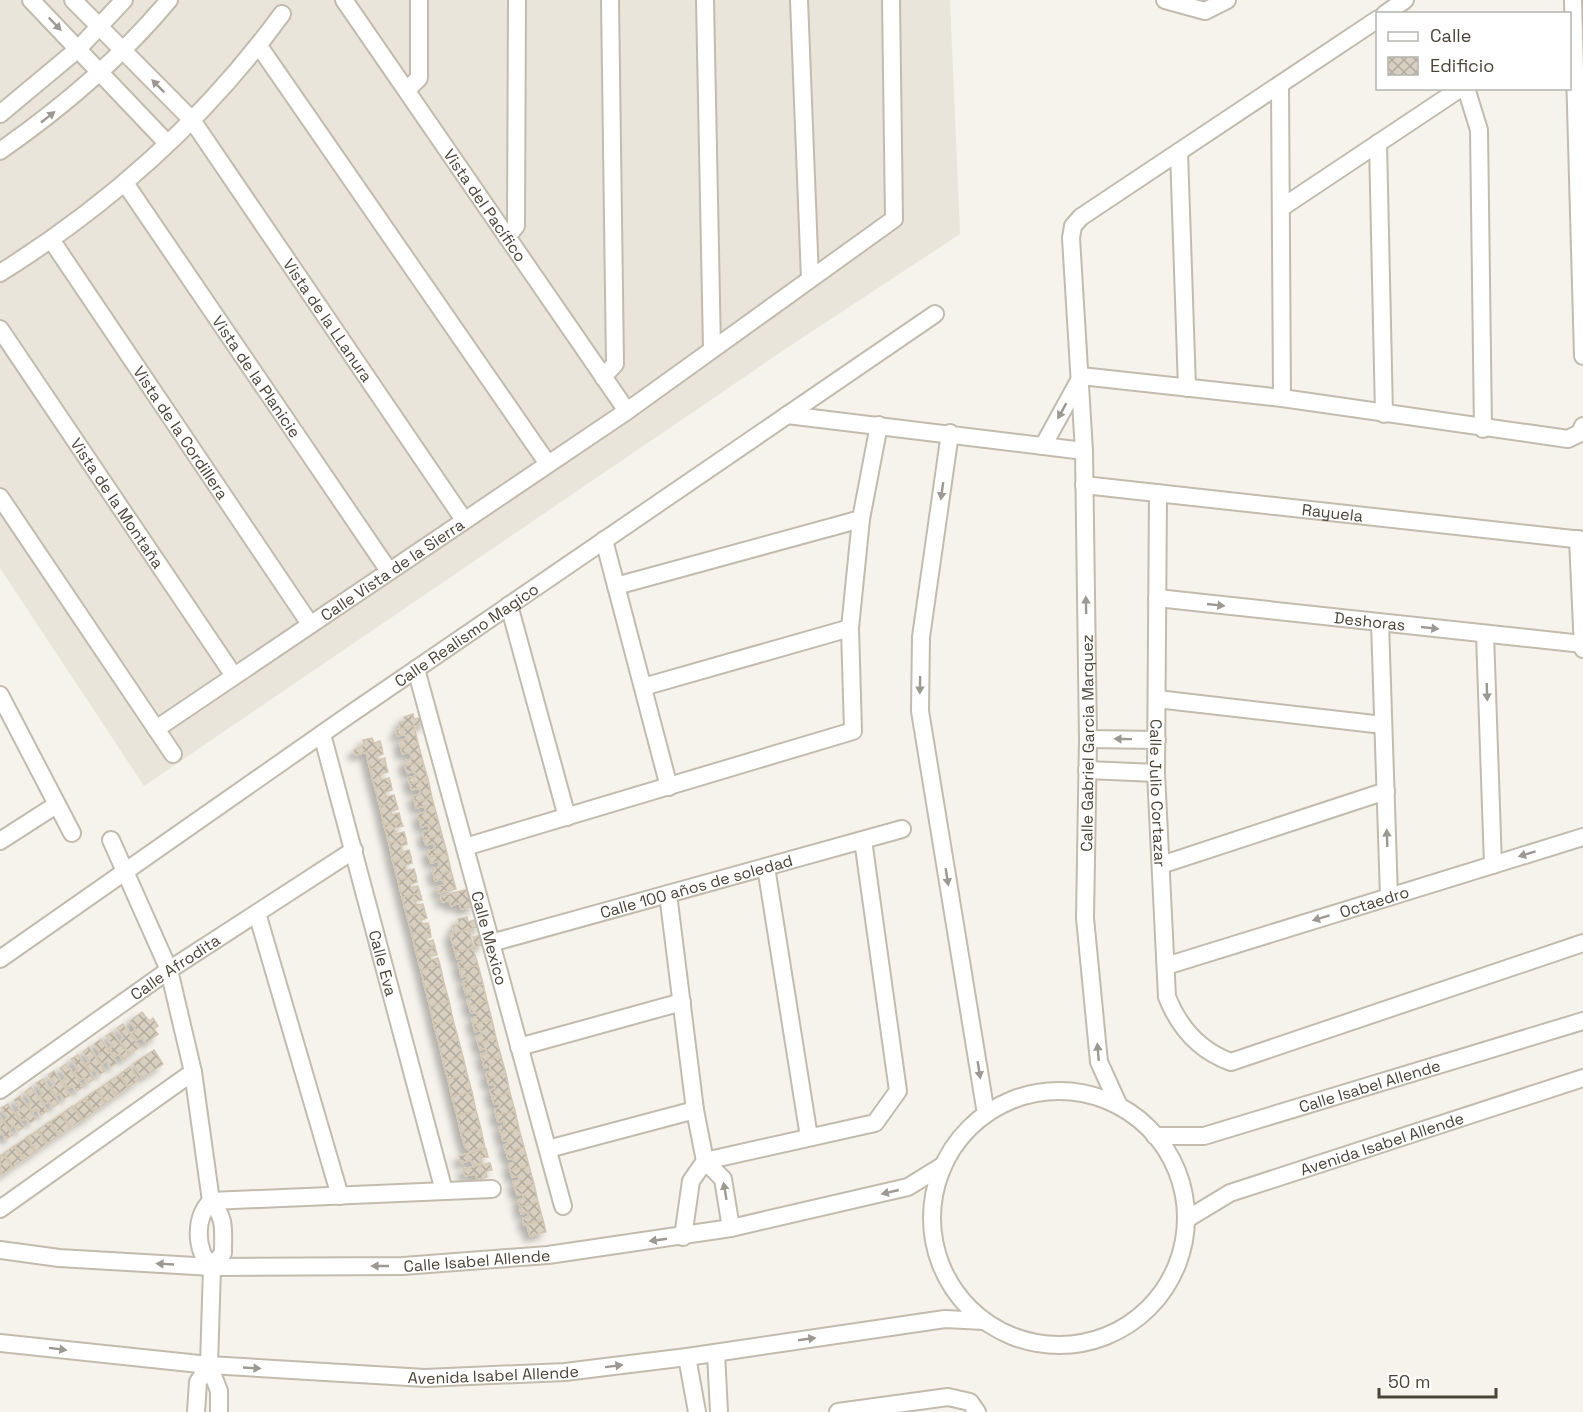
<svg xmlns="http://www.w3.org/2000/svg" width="1583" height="1412" font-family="'Space Grotesk',sans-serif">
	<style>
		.residential { fill: #eae5da }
		.building { fill: url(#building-cross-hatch); stroke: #d3c7b4; stroke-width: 1.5; filter: url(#shadow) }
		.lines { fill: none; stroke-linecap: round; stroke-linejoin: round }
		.street-casing { stroke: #c2bbae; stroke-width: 20 }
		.street { stroke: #fff; stroke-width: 16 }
		.oneway { fill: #9c9892 }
		.labels { text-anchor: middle; stroke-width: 5; stroke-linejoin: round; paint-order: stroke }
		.street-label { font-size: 16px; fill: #4b4439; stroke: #fff }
	</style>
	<defs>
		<pattern id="building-cross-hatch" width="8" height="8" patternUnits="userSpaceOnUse" patternTransform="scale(1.5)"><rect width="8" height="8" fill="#d8cfc1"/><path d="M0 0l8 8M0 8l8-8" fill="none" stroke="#b1aa9e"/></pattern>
		<filter id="shadow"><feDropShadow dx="-5.5" dy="5.5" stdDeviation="3" flood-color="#0004"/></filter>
	</defs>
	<rect width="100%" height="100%" fill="#f6f3ec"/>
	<!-- residential -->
	<path class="residential" d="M0 0H950L960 234 787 348 144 786 0 568Z"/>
	<!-- building -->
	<path class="building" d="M413 714 414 719 425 717 427 723 401 729 399 723 405 721 404 717Z
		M414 726 418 743 401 748 399 741 407 739 405 734 397 736 396 730Z
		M372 738 374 743 380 741 382 748 355 755 354 750 364 745 363 740Z
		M418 743 423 762 405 766 404 761 412 759 410 752 402 754 401 748Z
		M382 748 383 754 377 756 378 760 385 758 386 765 370 769 366 752Z
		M423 762 428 779 410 784 408 778 416 776 415 771 407 773 405 766Z
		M386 765 388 772 380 774 381 780 389 778 391 784 375 788 370 769Z
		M428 779 432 798 415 802 413 796 421 794 419 788 412 790 410 784Z
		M391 784 392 790 385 792 386 797 394 795 396 802 380 806 375 788Z
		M432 798 437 816 420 821 418 814 426 812 425 806 416 808 415 802Z
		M396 802 398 809 391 811 392 815 399 813 401 821 384 825 380 806Z
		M437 816 442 835 424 839 423 832 430 830 429 825 421 827 420 821Z
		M401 821 403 826 394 828 396 834 404 832 406 839 389 843 384 825Z
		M442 835 447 853 429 857 427 851 435 849 434 843 426 845 424 839Z
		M406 839 407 844 401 846 402 852 409 850 411 857 393 862 389 843Z
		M447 853 451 871 434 876 432 869 440 867 438 861 431 863 429 857Z
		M411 857 412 863 405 865 406 871 414 869 416 876 398 880 393 862Z
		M451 871 456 889 438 893 437 887 444 885 443 879 435 881 434 876Z
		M416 876 417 882 410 884 411 888 418 886 420 893 402 897 398 880Z
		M469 889 475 906 461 909 459 903 451 906 449 900 442 902 441 896Z
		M420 893 422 900 415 901 416 905 423 904 425 912 407 916 402 897Z
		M425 912 427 918 421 920 422 924 428 923 430 930 412 934 407 916Z
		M467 917 468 922 479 919 481 926 454 933 453 926 459 924 458 919Z
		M469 929 473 948 455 952 450 934Z
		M430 930 431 937 426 938 427 942 433 940 435 947 416 952 412 934Z
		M482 935 484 944 475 947 473 937Z
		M435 947 437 955 430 956 431 960 438 958 440 965 421 970 416 952Z
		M473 948 478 965 460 970 458 963 463 962 462 958 457 959 455 952Z
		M440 965 444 983 425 988 421 970Z
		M478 965 483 984 464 988 463 981 468 980 467 975 461 977 460 970Z
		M444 983 449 1001 430 1006 425 988Z
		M483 984 487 1001 469 1006 467 1000 472 998 471 993 466 995 464 988Z
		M449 1001 453 1020 434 1025 430 1006Z
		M487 1001 492 1020 473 1024 472 1018 478 1016 476 1012 471 1013 469 1006Z
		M142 1012 149 1021 153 1018 158 1026 154 1029 158 1034 146 1043 141 1037 137 1040 132 1033 136 1030 130 1021Z
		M453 1020 458 1038 439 1043 434 1025Z
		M492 1020 496 1038 478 1043 476 1036 482 1035 481 1030 475 1032 473 1024Z
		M123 1024 140 1047 130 1054 120 1041 124 1038 117 1028Z
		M112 1032 129 1055 123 1060 119 1054 115 1056 109 1049 113 1046 106 1036Z
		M458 1038 463 1057 443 1061 439 1043Z
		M496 1038 501 1056 483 1061 481 1054 487 1053 486 1048 480 1050 478 1043Z
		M101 1039 117 1063 111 1067 107 1061 102 1064 97 1057 101 1054 94 1044Z
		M89 1047 105 1071 99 1075 95 1069 91 1072 86 1064 90 1062 83 1052Z
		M154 1050 163 1064 142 1078 133 1064Z
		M78 1055 94 1079 88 1083 84 1077 80 1080 75 1072 78 1069 71 1059Z
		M501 1056 506 1074 487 1079 486 1073 491 1071 490 1066 484 1068 483 1061Z
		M463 1057 467 1074 448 1079 443 1061Z
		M66 1064 83 1087 77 1091 73 1086 68 1088 63 1081 67 1078 60 1068Z
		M130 1067 139 1080 129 1087 120 1074Z
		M54 1071 70 1095 64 1099 60 1093 56 1096 51 1088 55 1085 48 1075Z
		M467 1074 472 1092 452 1097 448 1079Z
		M506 1074 510 1093 492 1097 490 1090 495 1089 494 1084 489 1085 487 1079Z
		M119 1075 128 1088 117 1095 108 1082Z
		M43 1079 59 1103 53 1107 49 1101 45 1104 40 1096 43 1093 36 1083Z
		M107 1083 116 1096 106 1103 97 1090Z
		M31 1087 47 1111 41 1115 37 1109 33 1112 28 1105 32 1102 25 1092Z
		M96 1090 105 1104 94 1111 85 1098Z
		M472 1092 476 1111 457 1115 452 1097Z
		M510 1093 515 1111 496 1115 495 1109 500 1108 499 1103 494 1104 492 1097Z
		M20 1096 36 1119 30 1123 26 1118 22 1121 16 1113 21 1110 14 1100Z
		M84 1099 94 1112 83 1120 74 1106Z
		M8 1104 24 1127 18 1131 14 1125 10 1129 4 1121 8 1118 1 1108Z
		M72 1106 82 1120 71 1127 62 1114Z
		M476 1111 481 1129 461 1133 457 1115Z
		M515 1111 519 1129 501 1133 499 1127 505 1125 504 1121 498 1122 496 1115Z
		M61 1114 70 1128 60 1135 50 1122Z
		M0 1117 13 1135 6 1139 2 1133 0 1135Z
		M49 1122 58 1136 48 1143 38 1130Z
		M481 1129 485 1148 470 1151 465 1147 461 1133Z
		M519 1129 524 1147 506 1151 504 1145 509 1144 508 1140 503 1141 501 1133Z
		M37 1131 46 1144 36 1151 27 1137Z
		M26 1138 35 1152 25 1159 15 1146Z
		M14 1146 23 1160 13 1167 4 1153Z
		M524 1147 529 1166 510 1170 509 1164 514 1162 513 1158 508 1159 506 1151Z
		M486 1149 488 1157 481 1158 482 1163 473 1165 471 1160 461 1163 459 1156Z
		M3 1154 12 1168 1 1175 0 1156Z
		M490 1163 492 1170 486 1171 487 1177 477 1179 475 1174 465 1176 463 1169Z
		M529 1166 534 1184 515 1188 513 1182 520 1180 518 1176 512 1177 510 1170Z
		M534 1184 538 1202 520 1207 518 1200 524 1198 523 1194 517 1195 515 1188Z
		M538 1202 543 1220 524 1225 523 1218 529 1217 528 1212 521 1214 520 1207Z
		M543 1220 546 1232 530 1236 527 1225Z"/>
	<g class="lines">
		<!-- street casing -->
		<g class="street-casing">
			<g id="street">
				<path d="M31 0 167 143"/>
				<path id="s1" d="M73 0 192 120 464 520"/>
				<path id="s2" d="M344 0 627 411"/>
				<path d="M705 0 712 349"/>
				<path d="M799 0 810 279"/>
				<path d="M1165 0 1205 11 1227 0"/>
				<path d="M1573 0 1583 356"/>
				<path d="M1385 14 1405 0"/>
				<path d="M259 46 548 464"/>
				<path d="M1280 85 1282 398"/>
				<path d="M1466 88 1479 130 1483 429"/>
				<path d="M407 90 419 78V0"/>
				<path d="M0 114 78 49 124 0"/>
				<path d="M1378 143 1384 414"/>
				<path d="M0 151C63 107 120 59 169 0"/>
				<path d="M1179 152 1187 388"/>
				<path id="s3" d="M125 183 389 571"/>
				<path d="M1281 208 1461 88"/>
				<path d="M507 237 516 226 517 0"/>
				<path id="s4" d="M52 241 310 624"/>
				<path d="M0 273C109 205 206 118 282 14"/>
				<path id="s5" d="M0 329 234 676"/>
				<path d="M1081 376 1282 398 1568 439 1580 433 1583 426"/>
				<path d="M603 377 615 364 610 0"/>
				<path d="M787 415 1084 451"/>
				<path d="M950 433 921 637 920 711 986 1114"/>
				<path d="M1043 446 1081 377"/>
				<path id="s6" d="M1084 485 1583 540"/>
				<path id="s7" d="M1158 493 1156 773 1167 997C1179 1027 1200 1051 1231 1062L1583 943"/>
				<path d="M0 497 173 754"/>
				<path d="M1578 539 1583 649"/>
				<path d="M604 540 669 787"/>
				<path d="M616 586 861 519"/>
				<path id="s8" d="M1157 598 1583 644"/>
				<path d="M509 605 567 817"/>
				<path d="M1380 623 1389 897"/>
				<path d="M1485 634 1493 865"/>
				<path id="s9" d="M416 669 563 1206"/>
				<path d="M643 687 850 628"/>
				<path d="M0 695 72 833"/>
				<path d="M1157 699 1383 725"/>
				<path id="s10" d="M156 729 627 411 894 219 891 0"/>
				<path id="s11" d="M322 734 444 1191"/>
				<path d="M1088 739 1157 740"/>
				<path d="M1087 770 1156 773"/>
				<path d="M111 840 169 970 193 1072 211 1201C226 1218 223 1231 223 1253L212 1267 209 1365 219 1391V1412"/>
				<path d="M0 841 56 805"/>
				<path d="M465 847 853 731 850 628 861 519 879 425"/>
				<path d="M1161 865 1386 791"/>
				<path d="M766 867 809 1137"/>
				<path d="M668 894 695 1110 705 1161 723 1179 731 1228"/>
				<path d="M257 913 340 1196"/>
				<path id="s12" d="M491 943 902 829"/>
				<path id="s13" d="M0 959 349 715 935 314"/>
				<path id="s14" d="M1166 966 1583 837"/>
				<path d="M519 1047 682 1002"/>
				<path id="s15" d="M0 1090 169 970 354 850"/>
				<circle cx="1059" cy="1218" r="127"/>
				<path id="s16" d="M1119 1106 1099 1062 1085 918 1088 739 1084 451 1071 238 1073 226 1081 217 1378 19"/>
				<path id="s17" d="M1155 1136H1204L1583 1021"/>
				<path d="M548 1149 695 1110"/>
				<path d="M705 1161 875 1123 898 1091 863 840"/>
				<path d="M211 1201 492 1189"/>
				<path d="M211 1201C194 1218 195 1251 212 1267"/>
				<path d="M0 1209 193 1072"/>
				<path id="s18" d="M1187 1219 1230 1193 1583 1078"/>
				<path d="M683 1237 691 1181 705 1161"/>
				<path id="s19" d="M0 1250 59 1258 212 1267 403 1266 548 1255 731 1228 908 1187 942 1166"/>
				<path id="s20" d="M0 1343 209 1365 425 1378 565 1372 687 1357 945 1319 984 1321"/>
				<path d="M716 1353 719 1412"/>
				<path d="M687 1357 697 1412"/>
				<path d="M196 1412 198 1382 209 1365"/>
				<path d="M838 1412 948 1397 970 1402 977 1412"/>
			</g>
		</g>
		<!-- street -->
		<use href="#street" class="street"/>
	</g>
	<!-- one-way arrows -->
	<defs><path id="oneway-solid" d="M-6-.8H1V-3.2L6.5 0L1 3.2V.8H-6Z" transform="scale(1.5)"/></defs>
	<g class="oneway">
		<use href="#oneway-solid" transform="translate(55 24) rotate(46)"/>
		<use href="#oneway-solid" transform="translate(158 86) rotate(-135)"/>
		<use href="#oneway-solid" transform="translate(48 117) rotate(-38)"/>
		<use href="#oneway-solid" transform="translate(1062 411) rotate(119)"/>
		<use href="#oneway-solid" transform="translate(942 491) rotate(98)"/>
		<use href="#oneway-solid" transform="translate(1086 605) rotate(-91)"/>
		<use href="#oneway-solid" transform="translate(1216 605) rotate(6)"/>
		<use href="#oneway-solid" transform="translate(1430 628) rotate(6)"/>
		<use href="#oneway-solid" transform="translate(920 685) rotate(91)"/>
		<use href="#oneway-solid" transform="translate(1487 692) rotate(88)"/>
		<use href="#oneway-solid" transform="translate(1123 739) rotate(-179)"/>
		<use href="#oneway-solid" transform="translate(1387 838) rotate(-92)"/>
		<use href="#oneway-solid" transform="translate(1527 854) rotate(163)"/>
		<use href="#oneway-solid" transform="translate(947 877) rotate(81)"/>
		<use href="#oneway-solid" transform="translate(1321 918) rotate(163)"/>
		<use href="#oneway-solid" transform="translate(1098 1052) rotate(-95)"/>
		<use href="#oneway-solid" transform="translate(979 1070) rotate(81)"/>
		<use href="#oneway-solid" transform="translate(725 1191) rotate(-100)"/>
		<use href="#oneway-solid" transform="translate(890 1192) rotate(167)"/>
		<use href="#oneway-solid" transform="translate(658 1240) rotate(172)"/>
		<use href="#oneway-solid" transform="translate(165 1264) rotate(-177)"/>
		<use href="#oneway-solid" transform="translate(380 1266) rotate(180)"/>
		<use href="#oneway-solid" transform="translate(807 1339) rotate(-8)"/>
		<use href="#oneway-solid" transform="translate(58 1349) rotate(7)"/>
		<use href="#oneway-solid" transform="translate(614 1366) rotate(-7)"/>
		<use href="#oneway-solid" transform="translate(252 1368) rotate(3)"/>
	</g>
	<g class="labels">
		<!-- street labels -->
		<g class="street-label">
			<text dy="6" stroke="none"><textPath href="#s2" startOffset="249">Vista del Pacífico</textPath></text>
			<text dy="6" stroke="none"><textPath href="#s1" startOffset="411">Vista de la LLanura</textPath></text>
			<text dy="6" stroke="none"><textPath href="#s3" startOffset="234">Vista de la Planicie</textPath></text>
			<text dy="6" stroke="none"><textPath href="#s4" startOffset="231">Vista de la Cordillera</textPath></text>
			<text dy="6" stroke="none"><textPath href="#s5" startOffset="210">Vista de la Montaña</textPath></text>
			<text dy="6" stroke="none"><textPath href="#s6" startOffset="250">Rayuela</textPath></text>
			<text dy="6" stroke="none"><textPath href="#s10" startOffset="285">Calle Vista de la Sierra</textPath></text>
			<text dy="6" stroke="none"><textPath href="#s8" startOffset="214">Deshoras</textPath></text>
			<text dy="6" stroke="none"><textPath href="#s13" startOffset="568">Calle Realismo Magico</textPath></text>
			<text dy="6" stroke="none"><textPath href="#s16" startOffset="368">Calle Gabriel Garcia Marquez</textPath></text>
			<text dy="6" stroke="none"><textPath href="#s7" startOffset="300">Calle Julio Cortazar</textPath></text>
			<text dy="6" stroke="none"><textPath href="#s12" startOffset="213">Calle 100 años de soledad</textPath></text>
			<text dy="6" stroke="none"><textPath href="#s14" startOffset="218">Octaedro</textPath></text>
			<text dy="6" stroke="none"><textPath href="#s9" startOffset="279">Calle Mexico</textPath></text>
			<text dy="6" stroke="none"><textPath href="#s11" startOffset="237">Calle Eva</textPath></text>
			<text dy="6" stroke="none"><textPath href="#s15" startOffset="214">Calle Afrodita</textPath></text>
			<text dy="6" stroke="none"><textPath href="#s17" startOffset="222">Calle Isabel Allende</textPath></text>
			<text dy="6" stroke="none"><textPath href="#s18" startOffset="210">Avenida Isabel Allende</textPath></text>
			<text dy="6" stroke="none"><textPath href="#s19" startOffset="478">Calle Isabel Allende</textPath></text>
			<text dy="6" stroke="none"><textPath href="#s20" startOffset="495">Avenida Isabel Allende</textPath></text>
		</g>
	</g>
	<!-- legend -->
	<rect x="1376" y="12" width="195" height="78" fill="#ffffff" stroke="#b7b4b0" stroke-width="1.5"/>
	<rect x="1388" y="32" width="30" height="9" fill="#ffffff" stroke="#b7b4b0" stroke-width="1.5"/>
	<text x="1430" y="42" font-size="18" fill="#4b4439">Calle</text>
	<rect x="1388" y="57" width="30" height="18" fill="url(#building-cross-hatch)" stroke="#b7b4b0" stroke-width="1.5"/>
	<text x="1430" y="72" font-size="18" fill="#4b4439">Edificio</text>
	<!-- scale -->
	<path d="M1379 1388v9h117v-9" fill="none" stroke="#4b4439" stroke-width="3"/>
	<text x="1388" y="1388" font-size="18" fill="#4b4439" stroke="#ffffff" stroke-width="4.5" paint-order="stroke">50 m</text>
</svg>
